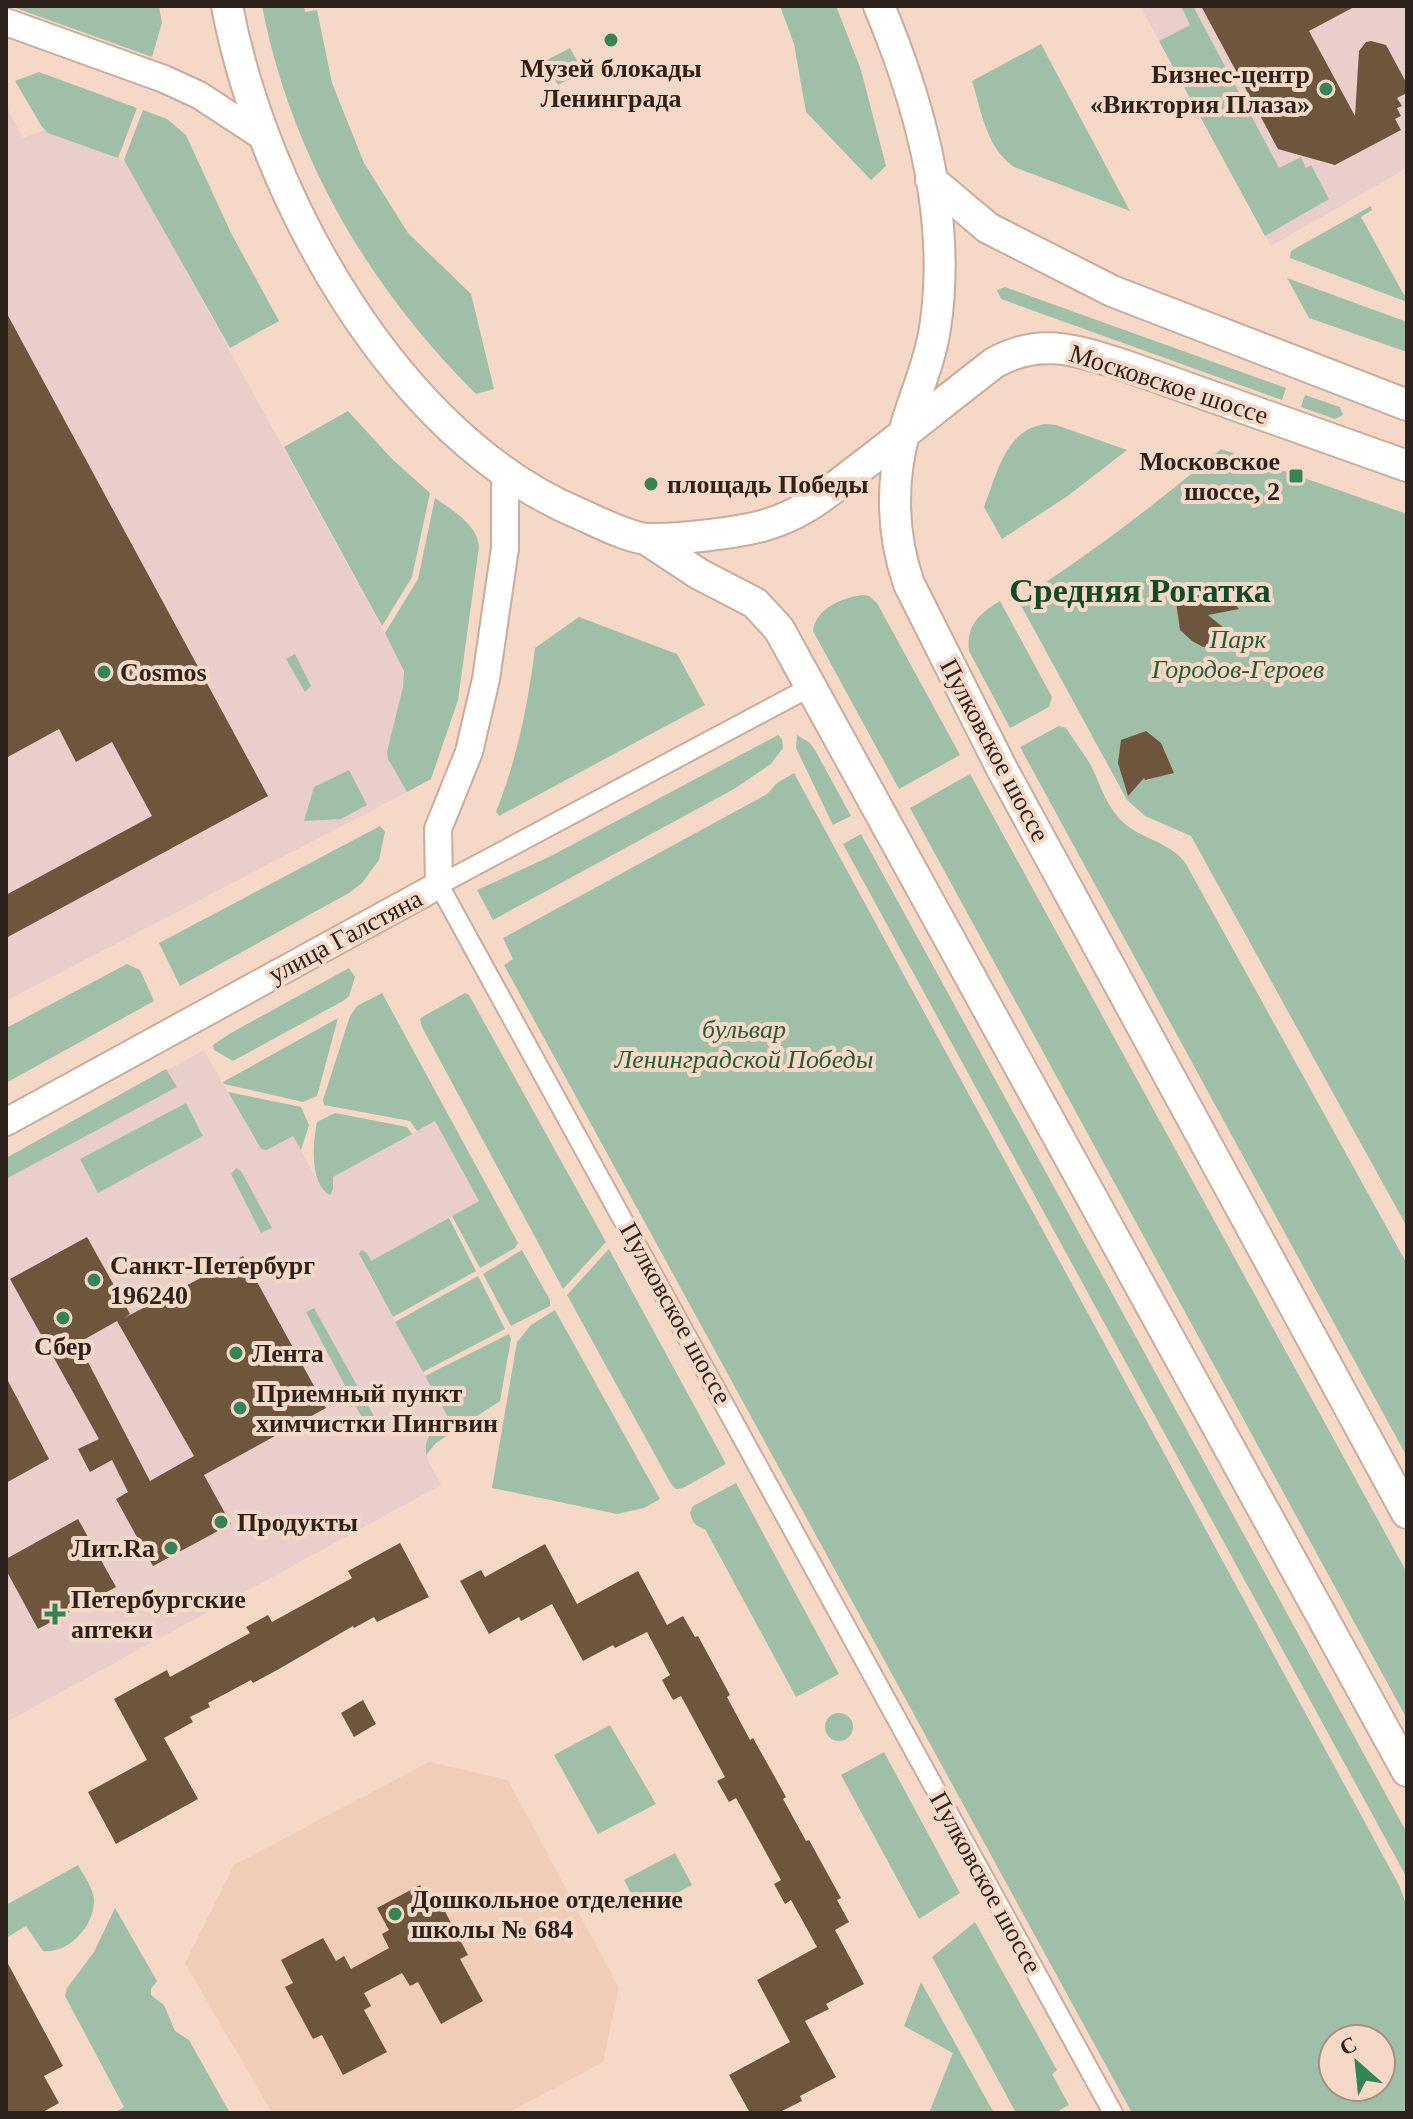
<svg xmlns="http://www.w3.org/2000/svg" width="1413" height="2119" font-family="Georgia,serif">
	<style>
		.commercial { fill: #e9cecc }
		.built { fill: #f1ccb7 }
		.green { fill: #a0bfa9; fill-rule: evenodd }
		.building { fill: #6e563c; fill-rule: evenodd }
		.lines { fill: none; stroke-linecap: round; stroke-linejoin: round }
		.street-casing { stroke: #c9ac9b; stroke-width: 22 }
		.secondary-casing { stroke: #c9ac9b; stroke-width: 30 }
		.primary-casing { stroke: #c9ac9b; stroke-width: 34 }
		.street { stroke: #fff; stroke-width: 18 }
		.secondary { stroke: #fff; stroke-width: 26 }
		.primary { stroke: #fff; stroke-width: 30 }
		.poi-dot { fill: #348556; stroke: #f6d8c7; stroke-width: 3 }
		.labels { text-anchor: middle; stroke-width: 8; stroke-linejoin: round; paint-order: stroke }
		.poi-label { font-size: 26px; font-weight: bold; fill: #2d221c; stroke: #f6d8c7; text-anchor: start }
		.street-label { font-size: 26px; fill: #2d221c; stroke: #f6d8c7 }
		.park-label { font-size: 26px; font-style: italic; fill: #275c3a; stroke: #f6d8c7 }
		.district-label { font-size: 34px; font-weight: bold; fill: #0f4a2a; stroke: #f6d8c7 }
	</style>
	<rect width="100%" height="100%" fill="#f6d8c7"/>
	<!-- commercial -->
	<path class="commercial" d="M1140 6H1407V168L1271 246Z
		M6 106 23 138 45 130 126 162 402 664 404 680 388 759 407 792 6 1001Z
		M204 1050 258 1146 267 1150 293 1136 324 1192 333 1189 332 1177 435 1121 479 1202 371 1261 360 1258 449 1419 428 1434 425 1443 427 1458 441 1485 6 1722V1159Z"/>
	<!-- built -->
	<path class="built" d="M429 1762 508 1780 619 1988 603 2062 508 2113H272L185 1963 234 1865Z"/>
	<!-- green -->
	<path class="green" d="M10 6H159L162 23 152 57Z
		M262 6H304L305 12 317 10 332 83 364 163 408 233 471 294 494 389 476 394C369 288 291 155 262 6Z
		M780 6H836L861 70 886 166 871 180 806 112 794 44Z
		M1181 6H1193L1279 168 1301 157 1306 168 1311 165 1329 199 1265 236 1159 41 1190 25Z
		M1041 44 1130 211 1014 167C986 147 982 113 972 81Z
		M570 48 583 72 558 85 545 61Z
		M39 72 137 108 118 158 48 133 42 127 15 81Z
		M143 110 167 119 186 135 231 233 279 321 230 348 124 160Z
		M1371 206 1372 210 1361 217 1404 295 1407 294V302L1290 258 1291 251 1296 248Z
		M1287 278 1407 322V352L1309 318Z
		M1005 287 1286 388 1282 400 1001 299 997 290Z
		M1305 395 1340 407 1343 415 1335 419 1301 407Z
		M348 411 392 459 430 493 412 577 382 626 284 447Z
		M1046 424 1056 425 1127 450 1069 495 1002 539 984 507C997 474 1005 429 1046 424Z
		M1221 449 1407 514V1227L1191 836 1145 816 1127 800 1018 600C1091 554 1156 504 1221 449Z
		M435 498C452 510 478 525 479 547L458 700 431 779 407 792 388 759 387 752 403 687 404 671 385 633 418 579Z
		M863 595 869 596 877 603 960 755 899 789 813 631C815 609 843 597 863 595Z
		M1000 601 1052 697 1049 707 1010 728 969 651C966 625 979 614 1000 601Z
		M579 617 677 654 705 705 499 816 496 812C517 759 528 705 535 648Z
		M295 654 311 686 305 692 286 659Z
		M1059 726 1066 728C1073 739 1081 750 1087 759 1100 779 1103 804 1124 823 1144 841 1170 841 1186 864L1407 1264V1457L1020 747Z
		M778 735 782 739 783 748 771 764 734 789 493 920 477 890 549 857Z
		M797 735 810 743 815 750 851 816 833 825 796 748Z
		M349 770 367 805 341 819 304 821 314 787Z
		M794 773 1399 1885 1407 1907V2113H1132L504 965 513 959 503 938 767 794 777 783ZM1381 2039V2087H1333V2039Z
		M970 774 1407 1573V1719L910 808Z
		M380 826 385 832 379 860 362 883 349 893 180 986 159 943Z
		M861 834 1407 1833V1878L843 844Z
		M127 964 140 970 154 1001 6 1083V1028Z
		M349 968 355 977 349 996 343 1001 233 1061 214 1050 213 1045 229 1034Z
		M382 993 518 1243 515 1248 480 1268 452 1216 479 1201 435 1121 417 1131 410 1121 324 1105 323 1100 350 1016 357 1006Z
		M465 993 469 995 606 1242 563 1289 422 1027 420 1019 424 1016Z
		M338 1018 317 1096 303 1102 224 1084 223 1082Z
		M166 1069 177 1087 6 1179V1158Z
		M228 1092 301 1107 309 1125 301 1150 293 1136 267 1150 261 1149Z
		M186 1103 203 1136 98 1193 80 1159Z
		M335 1113 407 1127 412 1134 333 1177V1189L330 1195C309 1184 313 1141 317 1122Z
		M236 1168 241 1171 272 1228 261 1233 231 1174Z
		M449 1218 476 1271 393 1317 359 1254 361 1250 366 1252 371 1261Z
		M609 1249 726 1464 683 1488 676 1489 671 1484 567 1295Z
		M522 1250 550 1300V1306L511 1326 483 1274Z
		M478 1276 505 1329 423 1372 395 1322Z
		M314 1308 384 1434 373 1435 369 1431 306 1312Z
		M555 1310 660 1499 644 1508 617 1514 492 1488 517 1342 531 1325Z
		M509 1334 511 1339 500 1401 436 1443 426 1455C424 1435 434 1429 449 1419L425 1376Z
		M736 1483 839 1674 796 1697 705 1529C695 1526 692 1522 690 1512L693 1506Z
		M825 1727a14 14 0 1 1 28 0a14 14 0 1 1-28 0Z
		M610 1725 656 1804 598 1834 554 1755Z
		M884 1752 960 1893 919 1919 841 1775Z
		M675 1853 692 1885 641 1912 624 1880Z
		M78 1865C84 1876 94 1889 94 1901 94 1926 69 1954 43 1951L26 1926 6 1938V1905Z
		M115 1908 157 1981 151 1989V1995L164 2005 175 2031 189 2040 230 2113H114L124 2107 65 1996 67 1988 94 1952Z
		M975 1922 1057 2070 1052 2074 1069 2105 1055 2113H1016L932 1957Z
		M921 1982 994 2113H929L953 2053 904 2026Z"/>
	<!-- building -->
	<path class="building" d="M1201 6H1356L1309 31 1355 116 1359 51 1366 42 1371 41 1386 45 1407 84V93L1397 98 1402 106 1397 108 1401 116 1395 119 1401 130 1335 165 1278 149Z
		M6 312 268 796 6 938V895L152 816 112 742 76 762 59 729 6 758Z
		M1206 582 1224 591 1239 609 1208 615 1230 633 1218 645 1203 647 1192 641 1180 630 1176 602 1188 589Z
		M1146 731 1161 743 1174 773 1145 780 1144 778 1128 796 1118 763 1121 740Z
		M87 1237 130 1314 124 1318 243 1256 326 1408 204 1475 231 1524 153 1566 116 1499 128 1492 112 1460 90 1472 78 1449 99 1439 10 1279ZM117 1321 194 1456 150 1481 78 1343Z
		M6 1377 49 1459 6 1483Z
		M78 1519 116 1587 38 1629 6 1570V1559Z
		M400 1543 429 1597 377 1622 374 1617 354 1628 353 1626 279 1669 253 1683 251 1680 208 1703 210 1707 190 1717 193 1722 164 1738 198 1799 116 1844 88 1792 147 1760 114 1699 167 1670 170 1677 250 1633 246 1627 268 1615 272 1622 352 1578 348 1571Z
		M545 1544 577 1604 638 1571 667 1625 683 1616 695 1637 698 1636 730 1695 727 1697 750 1740 753 1738 786 1797 783 1799 806 1841 809 1840 841 1898 837 1900 849 1922 835 1930 864 1984 826 2004 829 2009 805 2021 836 2077 800 2096 802 2101 778 2113H750L729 2075 790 2042 757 1980 817 1947 791 1900 785 1904 774 1884 781 1880 736 1798 729 1802 717 1781 725 1777 681 1696 673 1700 662 1680 670 1675 647 1632 615 1648 613 1645 583 1661 552 1604 521 1621 519 1617 489 1634 460 1581 481 1570 485 1577Z
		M363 1700 376 1724 354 1737 341 1713Z
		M420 1885 432 1907 440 1902 468 1955 460 1959 483 2001 441 2024 418 1982 410 1986 402 1973 364 1993 371 2006 364 2010 387 2052 343 2075 322 2035 313 2039 285 1987 293 1983 281 1960 323 1938 336 1961 344 1956 351 1969 389 1948 382 1934 389 1930 377 1908Z
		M6 1960 63 2066 44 2076 59 2103 41 2113H6Z"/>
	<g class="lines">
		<!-- street casing -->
		<g class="street-casing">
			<path id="street" d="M812 686 439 885 1113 2113"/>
		</g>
		<!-- secondary casing -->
		<g class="secondary-casing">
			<path id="secondary" d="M6 22 164 79 199 95 263 137
				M6 1122 439 885 438 829 469 752 486 679 505 548V472"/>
		</g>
		<!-- primary casing -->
		<g class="primary-casing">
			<path id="primary" d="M227 6C263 195 395 437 580 514 598 522 629 538 648 539 676 540 736 533 762 526 806 514 830 490 865 464 908 431 950 397 994 363 1040 337 1075 350 1123 365L1407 466
				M879 6C921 106 952 219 935 328 930 364 913 398 904 433 891 483 892 535 909 584L1001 767 1407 1513
				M931 180 988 228 1112 291 1407 405
				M646 539 699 574 755 603 779 629 1407 1771"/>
		</g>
		<!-- street -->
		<use href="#street" class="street"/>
		<!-- secondary -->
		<use href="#secondary" class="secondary"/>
		<!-- primary -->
		<use href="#primary" class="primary"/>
	</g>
	<!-- markers -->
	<g class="poi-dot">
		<circle cx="611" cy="40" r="8"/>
		<circle cx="1326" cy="89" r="8"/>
		<rect x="1288" y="468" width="16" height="16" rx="4"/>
		<circle cx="651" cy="484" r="8"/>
		<circle cx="104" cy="672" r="8"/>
		<circle cx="94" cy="1280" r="8"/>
		<circle cx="63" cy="1318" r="8"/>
		<circle cx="236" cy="1353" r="8"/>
		<circle cx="240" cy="1408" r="8"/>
		<circle cx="221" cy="1522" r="8"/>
		<circle cx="171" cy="1548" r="8"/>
		<path d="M51 1602h8v8h8v8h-8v8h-8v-8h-8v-8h8z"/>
		<circle cx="395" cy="1914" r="8"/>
	</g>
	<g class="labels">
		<!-- poi labels -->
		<g class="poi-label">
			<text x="611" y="77" text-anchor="middle">Музей блокады<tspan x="611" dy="30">Ленинграда</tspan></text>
			<text x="1310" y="83" text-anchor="end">Бизнес-центр<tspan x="1310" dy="30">«Виктория Плаза»</tspan></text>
			<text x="1280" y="470" text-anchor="end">Московское<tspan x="1280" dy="30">шоссе, 2</tspan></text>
			<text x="667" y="493">площадь Победы</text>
			<text x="120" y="681">Cosmos</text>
			<text x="110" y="1274">Санкт-Петербург<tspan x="110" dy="30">196240</tspan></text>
			<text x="63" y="1355" text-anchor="middle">Сбер</text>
			<text x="252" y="1362">Лента</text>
			<text x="256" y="1402">Приемный пункт<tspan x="256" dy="30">химчистки Пингвин</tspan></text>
			<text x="237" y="1531">Продукты</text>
			<text x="155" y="1557" text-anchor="end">Лит.Ra</text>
			<text x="71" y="1608">Петербургские<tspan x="71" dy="30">аптеки</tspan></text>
			<text x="411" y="1908">Дошкольное отделение<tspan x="411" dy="30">школы № 684</tspan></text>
		</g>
		<!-- street labels -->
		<g class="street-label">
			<text transform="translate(1169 384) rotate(18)" y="9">Московское шоссе</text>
			<text transform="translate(995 750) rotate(62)" y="9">Пулковское шоссе</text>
			<text transform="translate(345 936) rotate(-28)" y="9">улица Галстяна</text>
			<text transform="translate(676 1313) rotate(61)" y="9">Пулковское шоссе</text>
			<text transform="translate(986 1882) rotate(61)" y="9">Пулковское шоссе</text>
		</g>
		<!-- park labels -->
		<g class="park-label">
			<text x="1238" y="648">Парк<tspan x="1238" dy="30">Городов-Героев</tspan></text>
			<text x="744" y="1038">бульвар<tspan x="744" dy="30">Ленинградской Победы</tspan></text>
		</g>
		<!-- district labels -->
		<g class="district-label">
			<text x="1140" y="602">Средняя Рогатка</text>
		</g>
	</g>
	<!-- border -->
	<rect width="1413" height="2119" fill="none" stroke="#2d221c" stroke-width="16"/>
	<!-- north arrow -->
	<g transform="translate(1357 2063) rotate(333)"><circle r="38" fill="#f6d8c7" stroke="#a68f83" stroke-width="2"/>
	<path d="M0-6L14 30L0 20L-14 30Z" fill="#348556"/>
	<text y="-12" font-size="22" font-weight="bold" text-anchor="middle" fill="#2d221c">С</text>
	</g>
</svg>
